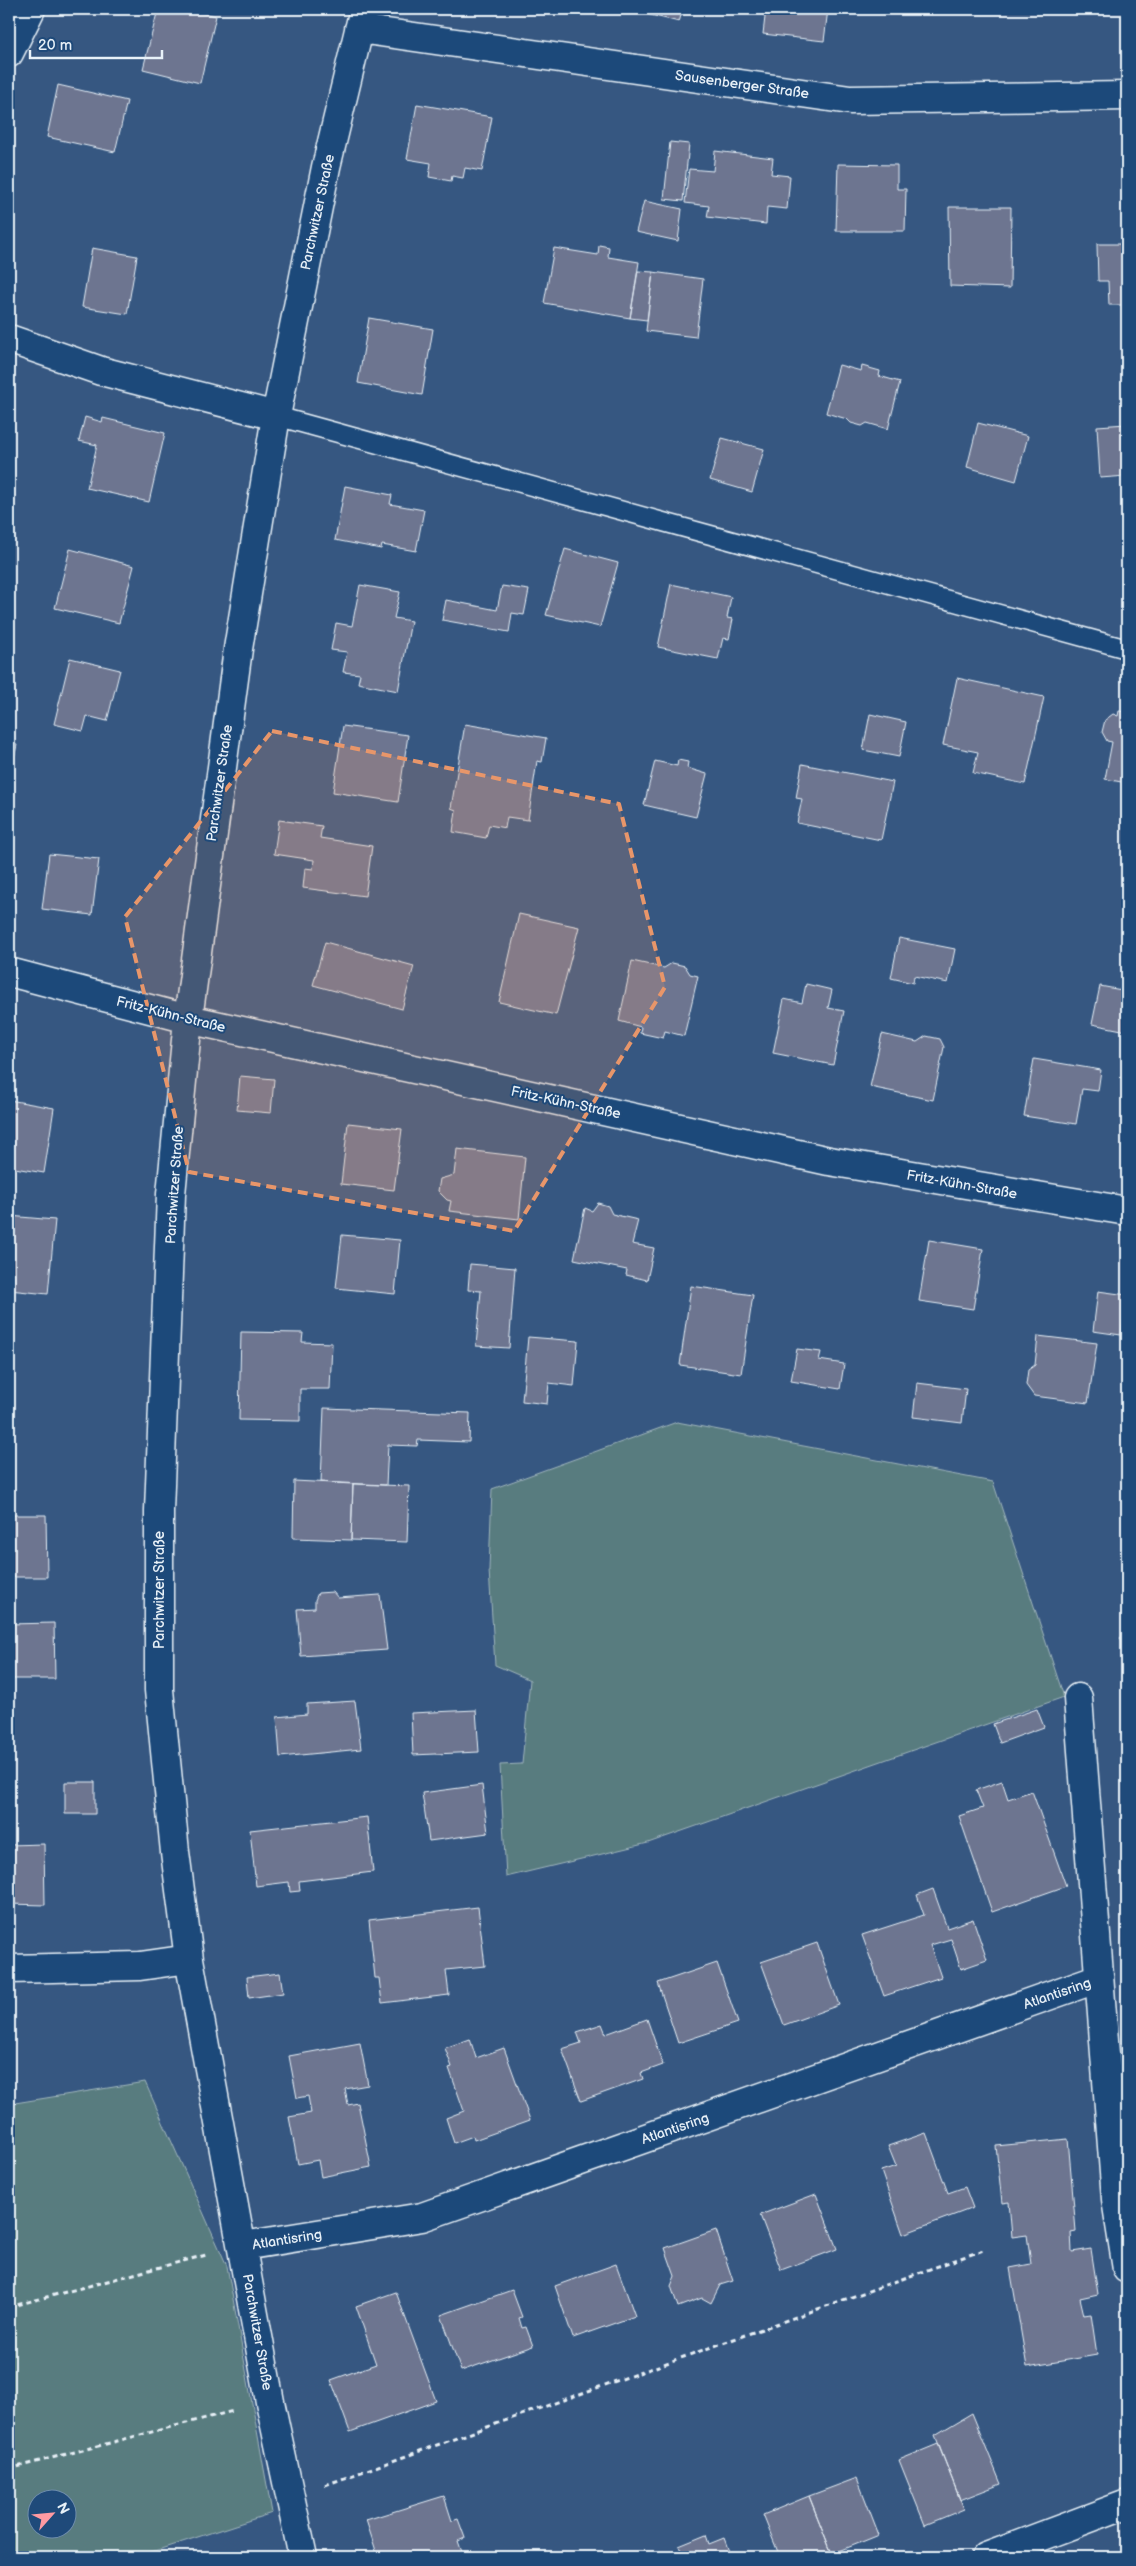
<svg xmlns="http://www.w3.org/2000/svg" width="1136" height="2566" font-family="'Balsamiq Sans',sans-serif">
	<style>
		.green { fill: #597b7f; stroke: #a0b6bc; fill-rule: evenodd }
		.building { fill: #6d7490; stroke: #e8f1f8 }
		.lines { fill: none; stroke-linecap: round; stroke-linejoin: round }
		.lane-casing { stroke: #e8f1f8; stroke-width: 21 }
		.street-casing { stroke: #e8f1f8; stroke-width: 31 }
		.highway-casing { stroke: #e8f1f8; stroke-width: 31 }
		.path { stroke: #e8f1f8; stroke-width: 3; stroke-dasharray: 5 4; stroke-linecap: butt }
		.lane { stroke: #1f4a7a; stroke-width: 18 }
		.street { stroke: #1f4a7a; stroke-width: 28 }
		.highway { stroke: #1f4a7a; stroke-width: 28 }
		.marked { fill: #e8966a; fill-opacity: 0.2; stroke: #e8966a; stroke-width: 4; stroke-dasharray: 10 6; stroke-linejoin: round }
		.labels { text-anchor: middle; stroke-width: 4; stroke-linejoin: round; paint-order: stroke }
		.street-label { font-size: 14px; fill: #e8f1f8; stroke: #1f4a7a }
	</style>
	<rect width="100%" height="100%" fill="#365781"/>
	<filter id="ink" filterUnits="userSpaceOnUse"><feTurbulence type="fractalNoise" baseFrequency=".02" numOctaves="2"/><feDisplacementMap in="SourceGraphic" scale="10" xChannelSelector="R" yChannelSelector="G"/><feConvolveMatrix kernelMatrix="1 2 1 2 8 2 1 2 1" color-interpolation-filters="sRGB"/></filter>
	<g filter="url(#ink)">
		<!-- green -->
		<path class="green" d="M677 1422 993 1482 1064 1697 648 1843 506 1877 500 1765 522 1764 530 1680 495 1665 489 1570 492 1489Z
			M145 2082 227 2266 272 2513 136 2557H9V2104ZM38 2498H68V2528H38Z"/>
		<!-- building -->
		<path class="building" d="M158 9H188L216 16 200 83 143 69Z
			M626 9H683L679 22Z
			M759 9H828L824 41 763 34 765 17Z
			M58 85 127 101 115 152 47 137Z
			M417 104 492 117 482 171 465 168 463 178 452 176 451 181 429 177 431 163 407 159Z
			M670 142 689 144 683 201 664 199Z
			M715 151 773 158 771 174 790 176 787 209 767 207 766 224 707 217 709 206 685 203 689 169 713 171Z
			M838 164 897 165V189H906L905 231H836Z
			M644 201 682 209 678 241 636 232Z
			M949 207H1011L1010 288 950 286Z
			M1097 244H1127V305H1109L1108 281H1098Z
			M599 245 609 247 608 257 639 262 630 318 544 303 554 248 598 255Z
			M92 248 137 256 127 314 82 307Z
			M638 271 653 272 647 320 630 318Z
			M653 272 703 279 696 337 646 331Z
			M369 318 433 329 422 395 358 383Z
			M839 365 861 371 862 366 880 371 879 376 900 382 888 429 867 423 862 426 851 423 847 419 826 413Z
			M85 417 102 422 103 418 165 433 149 502 87 488 97 445 79 441Z
			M978 423 1028 436 1016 481 967 467Z
			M1127 424V476L1100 478 1097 426Z
			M722 438 764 449 752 492 710 480Z
			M345 486 392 495 390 504 424 510 416 551 382 545 381 549 335 540Z
			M70 549 134 566 119 623 55 608Z
			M565 549 618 563 600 627 546 615Z
			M671 584 731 597 727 618 733 619 729 639 723 638 718 659 658 647Z
			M360 585 400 592 394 618 411 621 398 691 358 683 360 674 343 672 347 652 331 650 336 623 352 626Z
			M502 586 529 590 524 615 512 613 509 632 442 620 446 600 497 610Z
			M70 658 120 670 107 721 87 716 83 731 54 724Z
			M957 678 1044 697 1025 784 973 773 978 752 943 745Z
			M1119 711 1127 712V783L1105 779 1112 742 1107 741 1102 732 1105 720 1113 714 1118 716Z
			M870 714 906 722 899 757 863 750Z
			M465 724 546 738 542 762 537 761 528 820 507 817 505 828 489 825 486 838 453 832 456 810 451 808Z
			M343 726 408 735 398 802 333 792Z
			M9 743 17 745 9 779Z
			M678 760 688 762 687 768 707 774 696 817 644 805 655 761 677 766Z
			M802 764 893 782 881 840 797 823 802 799 796 798Z
			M279 820 322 826 320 838 372 846 365 896 303 888 305 868 313 869 314 860 274 854Z
			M49 854 99 859 92 915 42 909Z
			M519 914 579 927 556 1015 499 1002Z
			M899 938 955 949 948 983 914 976 913 983 891 978Z
			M325 942 414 966 402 1009 313 985Z
			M632 961 664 968 672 963 685 966 690 974 698 976 684 1036 665 1031 663 1038 640 1033 641 1027 619 1021Z
			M806 984 832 990 828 1008 844 1011 833 1065 773 1053 784 999 802 1003Z
			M1100 986 1127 991V1031L1092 1024Z
			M882 1034 917 1042 926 1036 940 1039 944 1047 933 1100 870 1087Z
			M1034 1059 1101 1070 1098 1091 1082 1089 1076 1124 1024 1116Z
			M240 1076 274 1079 271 1113 237 1110Z
			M9 1100 54 1108 44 1173 9 1167Z
			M348 1123 402 1129 394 1190 341 1184Z
			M457 1149 525 1157 519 1219 449 1211 451 1201 447 1200 438 1191 440 1179 454 1175Z
			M598 1203 608 1206 612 1214 638 1220 632 1244 654 1248 647 1280 626 1275 627 1270 574 1259 585 1208 592 1211Z
			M9 1216 55 1220 48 1294 9 1290Z
			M342 1235 400 1240 395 1294 336 1288Z
			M929 1240 983 1249 973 1309 919 1301Z
			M470 1264 515 1268 509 1348 476 1346 481 1291 468 1290Z
			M691 1286 753 1295 741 1374 680 1365Z
			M1098 1291 1127 1295 1121 1335 1093 1331Z
			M241 1332 303 1333 302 1342 332 1343 330 1389H300V1421L239 1420Z
			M1038 1336 1097 1343 1088 1403 1034 1396 1026 1385 1028 1370 1035 1365Z
			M528 1337 578 1341 574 1386 549 1383 547 1404 522 1401Z
			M797 1349 821 1352 819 1360 844 1364 840 1389 791 1381Z
			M917 1383 966 1389 962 1423 913 1417Z
			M324 1408 470 1413 469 1442 418 1440 417 1446 388 1445 386 1485 321 1482Z
			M294 1481 353 1484 351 1540 293 1538Z
			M353 1484 409 1486 407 1542 351 1540Z
			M9 1515H46L47 1577H9Z
			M333 1592 338 1598 380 1595 387 1650 301 1656 297 1609 315 1608V1600L318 1593Z
			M54 1623 55 1679H9V1624Z
			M1127 1631V1646L1120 1638Z
			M355 1701 361 1749 280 1757 277 1717 307 1714V1704Z
			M1037 1709 1044 1727 1000 1743 993 1724Z
			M476 1710 479 1752 413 1755 411 1713Z
			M9 1729H10V1794H9Z
			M1002 1781 1008 1799 1032 1791 1066 1886 992 1912 959 1816 983 1808 976 1790Z
			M65 1782H95V1814H65Z
			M482 1785 488 1833 429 1841 422 1793Z
			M367 1817 373 1872 299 1881 300 1891 290 1892 289 1882 256 1886 250 1830Z
			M44 1844 45 1905 9 1904V1845Z
			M933 1889 947 1928 973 1919 987 1960 961 1969 951 1939 934 1944 930 1945 941 1977 884 1996 862 1935 924 1915 917 1895Z
			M478 1907 485 1966 446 1970 449 1995 382 2003 379 1978H375L369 1920Z
			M817 1943 839 2005 784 2025 761 1962Z
			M717 1963 738 2023 678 2043 658 1983Z
			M280 1973 283 1993 249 1998 247 1977Z
			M647 2019 663 2065 641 2073 643 2079 581 2101 562 2049 581 2043 577 2032 602 2024 606 2034Z
			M470 2039 476 2058 504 2048 530 2120 474 2140 473 2136 454 2143 446 2118 464 2111 449 2068 452 2067 445 2048Z
			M360 2043 368 2085 345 2089 348 2105 358 2103 371 2167 321 2177 318 2160 298 2164 289 2117 311 2113 308 2096 297 2098 289 2056Z
			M926 2133 948 2193 965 2187 973 2208 903 2234 881 2171 896 2166 888 2146Z
			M1068 2139 1076 2231 1071 2232 1072 2252 1091 2249 1098 2294 1080 2298 1084 2315 1091 2314 1097 2355 1027 2367 1010 2268 1031 2264 1027 2235 1012 2237 1009 2202 1002 2203 996 2146Z
			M816 2194 837 2249 781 2270 760 2215Z
			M716 2230 733 2281 720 2285 711 2303 702 2298 678 2307 671 2286 675 2276 665 2248Z
			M616 2264 635 2316 573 2338 555 2286Z
			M512 2290 522 2317 519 2318 522 2328 526 2327 533 2346 461 2371 441 2315Z
			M396 2292 436 2401 350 2432 331 2380 376 2364 356 2306Z
			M972 2413 1001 2484 960 2500 935 2435Z
			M938 2444 964 2509 925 2525 899 2460Z
			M857 2478 879 2535 832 2554 809 2496Z
			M444 2496 452 2521 458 2519 465 2538 458 2541 463 2555 457 2557H378L366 2520Z
			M809 2496 832 2554 823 2557H780L763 2515Z
			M706 2535 709 2544 724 2538 731 2557H672L682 2553 679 2546Z"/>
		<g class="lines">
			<!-- lane casing -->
			<g class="lane-casing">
				<path id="lane" d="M276 416 1127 649"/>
			</g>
			<!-- street casing -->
			<g class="street-casing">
				<path id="street" d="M359 29 850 100 1127 96
					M9 339 101 371 276 416
					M9 972 188 1019 829 1161 1127 1211
					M1078 1698 1116 2199 1127 2269
					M9 1969 140 1966 189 1959
					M243 2246 422 2217 1099 1978
					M303 2557 270 2402 189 1959 175 1852 159 1690V1511L171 1194 188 1019 238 649 276 416 326 167 364 9
					M986 2557 1127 2504"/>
			</g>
			<!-- highway casing -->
			<g class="highway-casing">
				<path id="highway" d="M9 53 31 9"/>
			</g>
			<!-- path -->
			<path class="path" d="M9 2307 206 2255
				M9 2469 233 2411
				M325 2485 986 2249"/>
			<!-- lane -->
			<use href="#lane" class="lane"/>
			<!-- street -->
			<use href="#street" class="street"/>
			<!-- highway -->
			<use href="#highway" class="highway"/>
		</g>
	</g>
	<!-- marked area -->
	<path class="marked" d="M272 731 619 804 665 987 514 1231 189 1172 125 917Z"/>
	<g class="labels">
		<!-- street labels -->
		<g class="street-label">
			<text transform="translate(742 84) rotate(8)" y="5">Sausenberger Straße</text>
			<text transform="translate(317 212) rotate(-78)" y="5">Parchwitzer Straße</text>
			<text transform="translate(219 783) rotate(-82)" y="5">Parchwitzer Straße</text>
			<text transform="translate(171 1014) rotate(14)" y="5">Fritz-Kühn-Straße</text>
			<text transform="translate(566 1102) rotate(12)" y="5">Fritz-Kühn-Straße</text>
			<text transform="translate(962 1184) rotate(10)" y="5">Fritz-Kühn-Straße</text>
			<text transform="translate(174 1185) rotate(-86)" y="5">Parchwitzer Straße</text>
			<text transform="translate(159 1590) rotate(-90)" y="5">Parchwitzer Straße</text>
			<text transform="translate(1057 1993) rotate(-19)" y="5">Atlantisring</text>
			<text transform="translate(675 2128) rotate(-19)" y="5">Atlantisring</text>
			<text transform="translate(287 2239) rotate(-9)" y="5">Atlantisring</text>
			<text transform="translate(258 2332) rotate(80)" y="5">Parchwitzer Straße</text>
		</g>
	</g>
	<!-- margin -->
	<rect width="1136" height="2566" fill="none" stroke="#1f4a7a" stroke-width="30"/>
	<rect x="15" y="15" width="1106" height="2536" fill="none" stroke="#e8f1f8" stroke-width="2" filter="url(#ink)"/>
	<!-- north arrow -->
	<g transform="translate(52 2514) rotate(63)"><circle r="24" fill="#1f4a7a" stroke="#6f8dac"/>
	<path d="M0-4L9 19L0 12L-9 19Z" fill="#ff9aa2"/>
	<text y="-8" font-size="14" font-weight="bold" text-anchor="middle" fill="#e8f1f8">N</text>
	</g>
	<!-- scale -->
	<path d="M30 50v8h132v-8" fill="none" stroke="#e8f1f8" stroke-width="2.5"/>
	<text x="38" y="50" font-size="15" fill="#e8f1f8" stroke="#1f4a7a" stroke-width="4" paint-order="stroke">20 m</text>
</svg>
